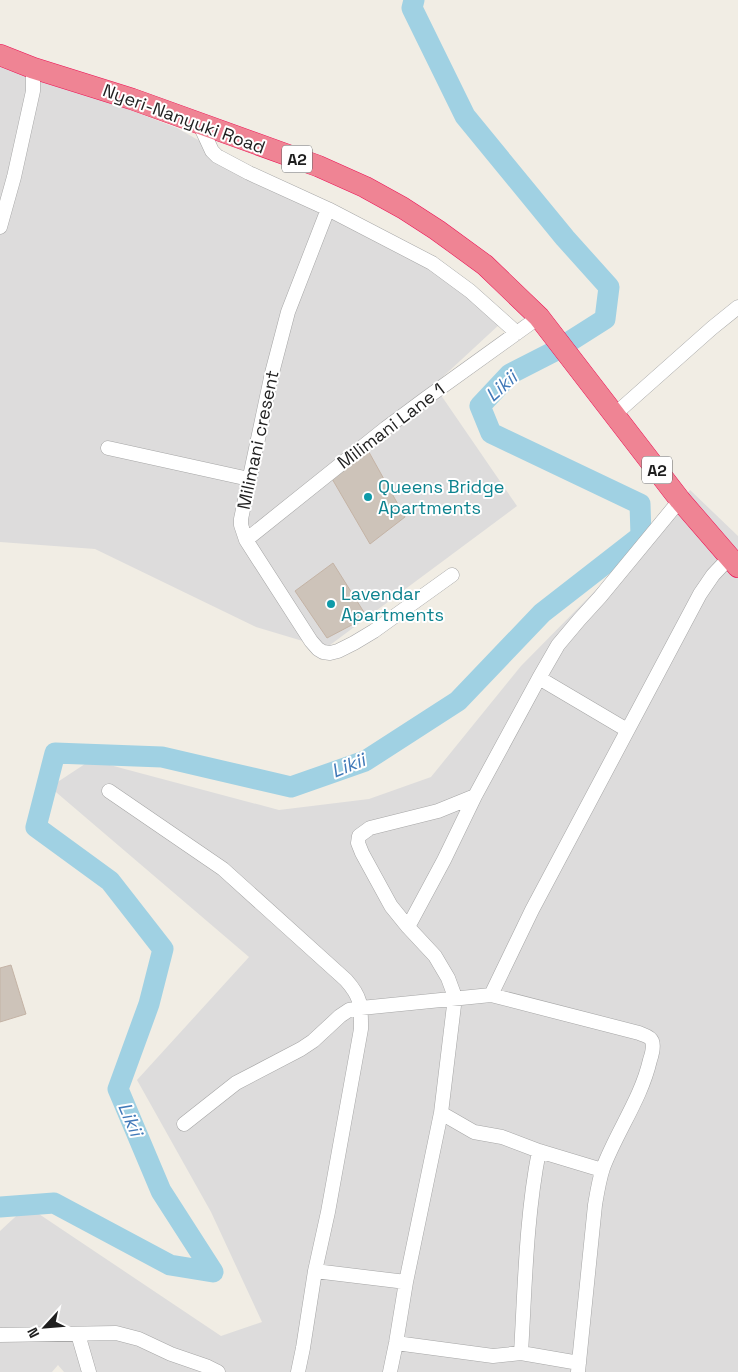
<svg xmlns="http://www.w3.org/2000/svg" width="738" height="1372" font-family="'Space Grotesk',sans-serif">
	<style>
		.residential { fill: #dddcdc }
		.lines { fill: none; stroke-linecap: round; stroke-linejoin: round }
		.river { stroke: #a0d1e3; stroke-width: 21 }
		.building { fill: #cdc3b9; stroke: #c4b3a5 }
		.minor-casing { stroke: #a6a6a6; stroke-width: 15 }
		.highway-casing { stroke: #ec1356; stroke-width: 22 }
		.minor { stroke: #fff; stroke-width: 14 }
		.highway { stroke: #ef8494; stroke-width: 21 }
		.culture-dot { fill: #0f9aa8; stroke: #fff; stroke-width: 2 }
		.labels { text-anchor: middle; stroke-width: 4; stroke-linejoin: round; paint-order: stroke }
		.shield { fill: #fff; stroke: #626262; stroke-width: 1 }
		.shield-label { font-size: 16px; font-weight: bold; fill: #1f1f1f }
		.street-label { font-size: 18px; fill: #1f1f1f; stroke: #fff }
		.culture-label { font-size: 18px; fill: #0d838f; stroke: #fff; text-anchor: start }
		.water-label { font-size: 19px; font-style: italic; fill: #4179b8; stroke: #fff }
	</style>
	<rect width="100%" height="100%" fill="#f1ede4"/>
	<!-- residential -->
	<path class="residential" d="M0 60 177 128 251 170 440 261 501 323 434 385 517 506 326 648 256 627 95 549 0 542Z
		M690 490 738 536V1372H64L58 1365 52 1372H0V1231L27 1206 221 1336 262 1322 211 1212 137 1080 249 957 50 787 91 760 279 810 369 799 431 777 521 666 659 526Z"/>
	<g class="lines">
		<!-- river -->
		<path class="river" d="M0 1207 54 1203 170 1265 213 1272 161 1191 118 1089 149 1004 163 949 110 881 36 827 55 753 162 757 291 787 365 761 458 701 542 613 641 536 640 504 491 433 480 406 510 374 553 352 605 319 609 287 565 238 465 116 412 8 414 0"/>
	</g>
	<!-- building -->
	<path class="building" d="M365 445 405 517 370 544 331 477Z
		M333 563 367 617 327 638 295 591Z
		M11 965 26 1014 0 1022V968Z"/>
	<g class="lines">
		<!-- minor casing -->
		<g class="minor-casing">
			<path id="minor" d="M199 123 212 151 217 156 249 173 328 209 432 263 470 291 517 333
				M328 209 288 312 272 373 241 519V525L246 540 311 641 318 649 323 652 330 653 338 651 354 643 374 631 452 575
				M0 227 14 177 33 91V68
				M614 415 712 328 738 307
				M108 448 249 479
				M246 540 386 428 425 399 539 317
				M539 678 627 730
				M109 791 223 869 346 980C362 998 361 1006 361 1029L328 1212 315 1271 303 1348 298 1372
				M408 927 444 860 475 796
				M491 995 532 910 700 594 713 575 729 558
				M441 1113 474 1132 502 1137 539 1151 602 1170
				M184 1124 236 1083 301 1049 313 1041 340 1016 349 1010 361 1008 491 995 639 1033C643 1035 650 1036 652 1041 654 1046 652 1054 650 1060 641 1099 617 1131 603 1168 599 1180 597 1193 595 1205L578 1372
				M315 1271 406 1282
				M78 1334 89 1372
				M0 1335 116 1333 139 1339 171 1354 206 1366 218 1372
				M396 1343 493 1356 521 1353 579 1363
				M521 1353C525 1286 526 1217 539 1151
				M390 1372 396 1343 406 1282 441 1113 455 997 448 978 435 956 408 927 391 906 362 853 358 843 359 836 370 828 438 811 475 796 539 678 558 645 579 620 600 597 680 500"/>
		</g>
		<!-- highway casing -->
		<g class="highway-casing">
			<path id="highway" d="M0 55 33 68 132 99 318 166 365 187 403 208 437 230 485 265 539 317 680 500 738 567"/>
		</g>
		<!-- minor -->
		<use href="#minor" class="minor"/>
		<!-- highway -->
		<use href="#highway" class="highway"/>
	</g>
	<!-- markers -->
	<g class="culture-dot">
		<circle cx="368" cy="497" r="5"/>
		<circle cx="331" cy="604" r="5"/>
	</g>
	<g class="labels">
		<!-- shield labels -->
		<g class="shield">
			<rect x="282" y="145.5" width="30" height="27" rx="4"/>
			<rect x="642" y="456.5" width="30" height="27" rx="4"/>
		</g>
		<g class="shield-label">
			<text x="297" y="165">A2</text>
			<text x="657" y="476">A2</text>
		</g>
		<!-- street labels -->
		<g class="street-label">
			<text transform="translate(184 119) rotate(20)" y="6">Nyeri-Nanyuki Road</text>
			<text transform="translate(391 426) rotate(-37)" y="6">Milimani Lane 1</text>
			<text transform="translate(258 440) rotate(-78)" y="6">Milimani cresent</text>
		</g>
		<!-- culture labels -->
		<g class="culture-label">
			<text x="378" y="493">Queens Bridge<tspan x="378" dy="21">Apartments</tspan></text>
			<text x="341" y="600">Lavendar<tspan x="341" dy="21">Apartments</tspan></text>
		</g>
		<!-- water labels -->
		<g class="water-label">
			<text transform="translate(501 386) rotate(-42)" y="7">Likii</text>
			<text transform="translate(348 765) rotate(-22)" y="7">Likii</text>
			<text transform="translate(131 1119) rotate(67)" y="7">Likii</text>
		</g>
	</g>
	<!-- north arrow -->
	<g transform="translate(45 1327) rotate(244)" stroke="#ffffff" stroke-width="4" paint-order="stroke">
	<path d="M0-4L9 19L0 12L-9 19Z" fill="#1f1f1f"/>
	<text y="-8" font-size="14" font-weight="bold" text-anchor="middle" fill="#1f1f1f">N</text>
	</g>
</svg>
